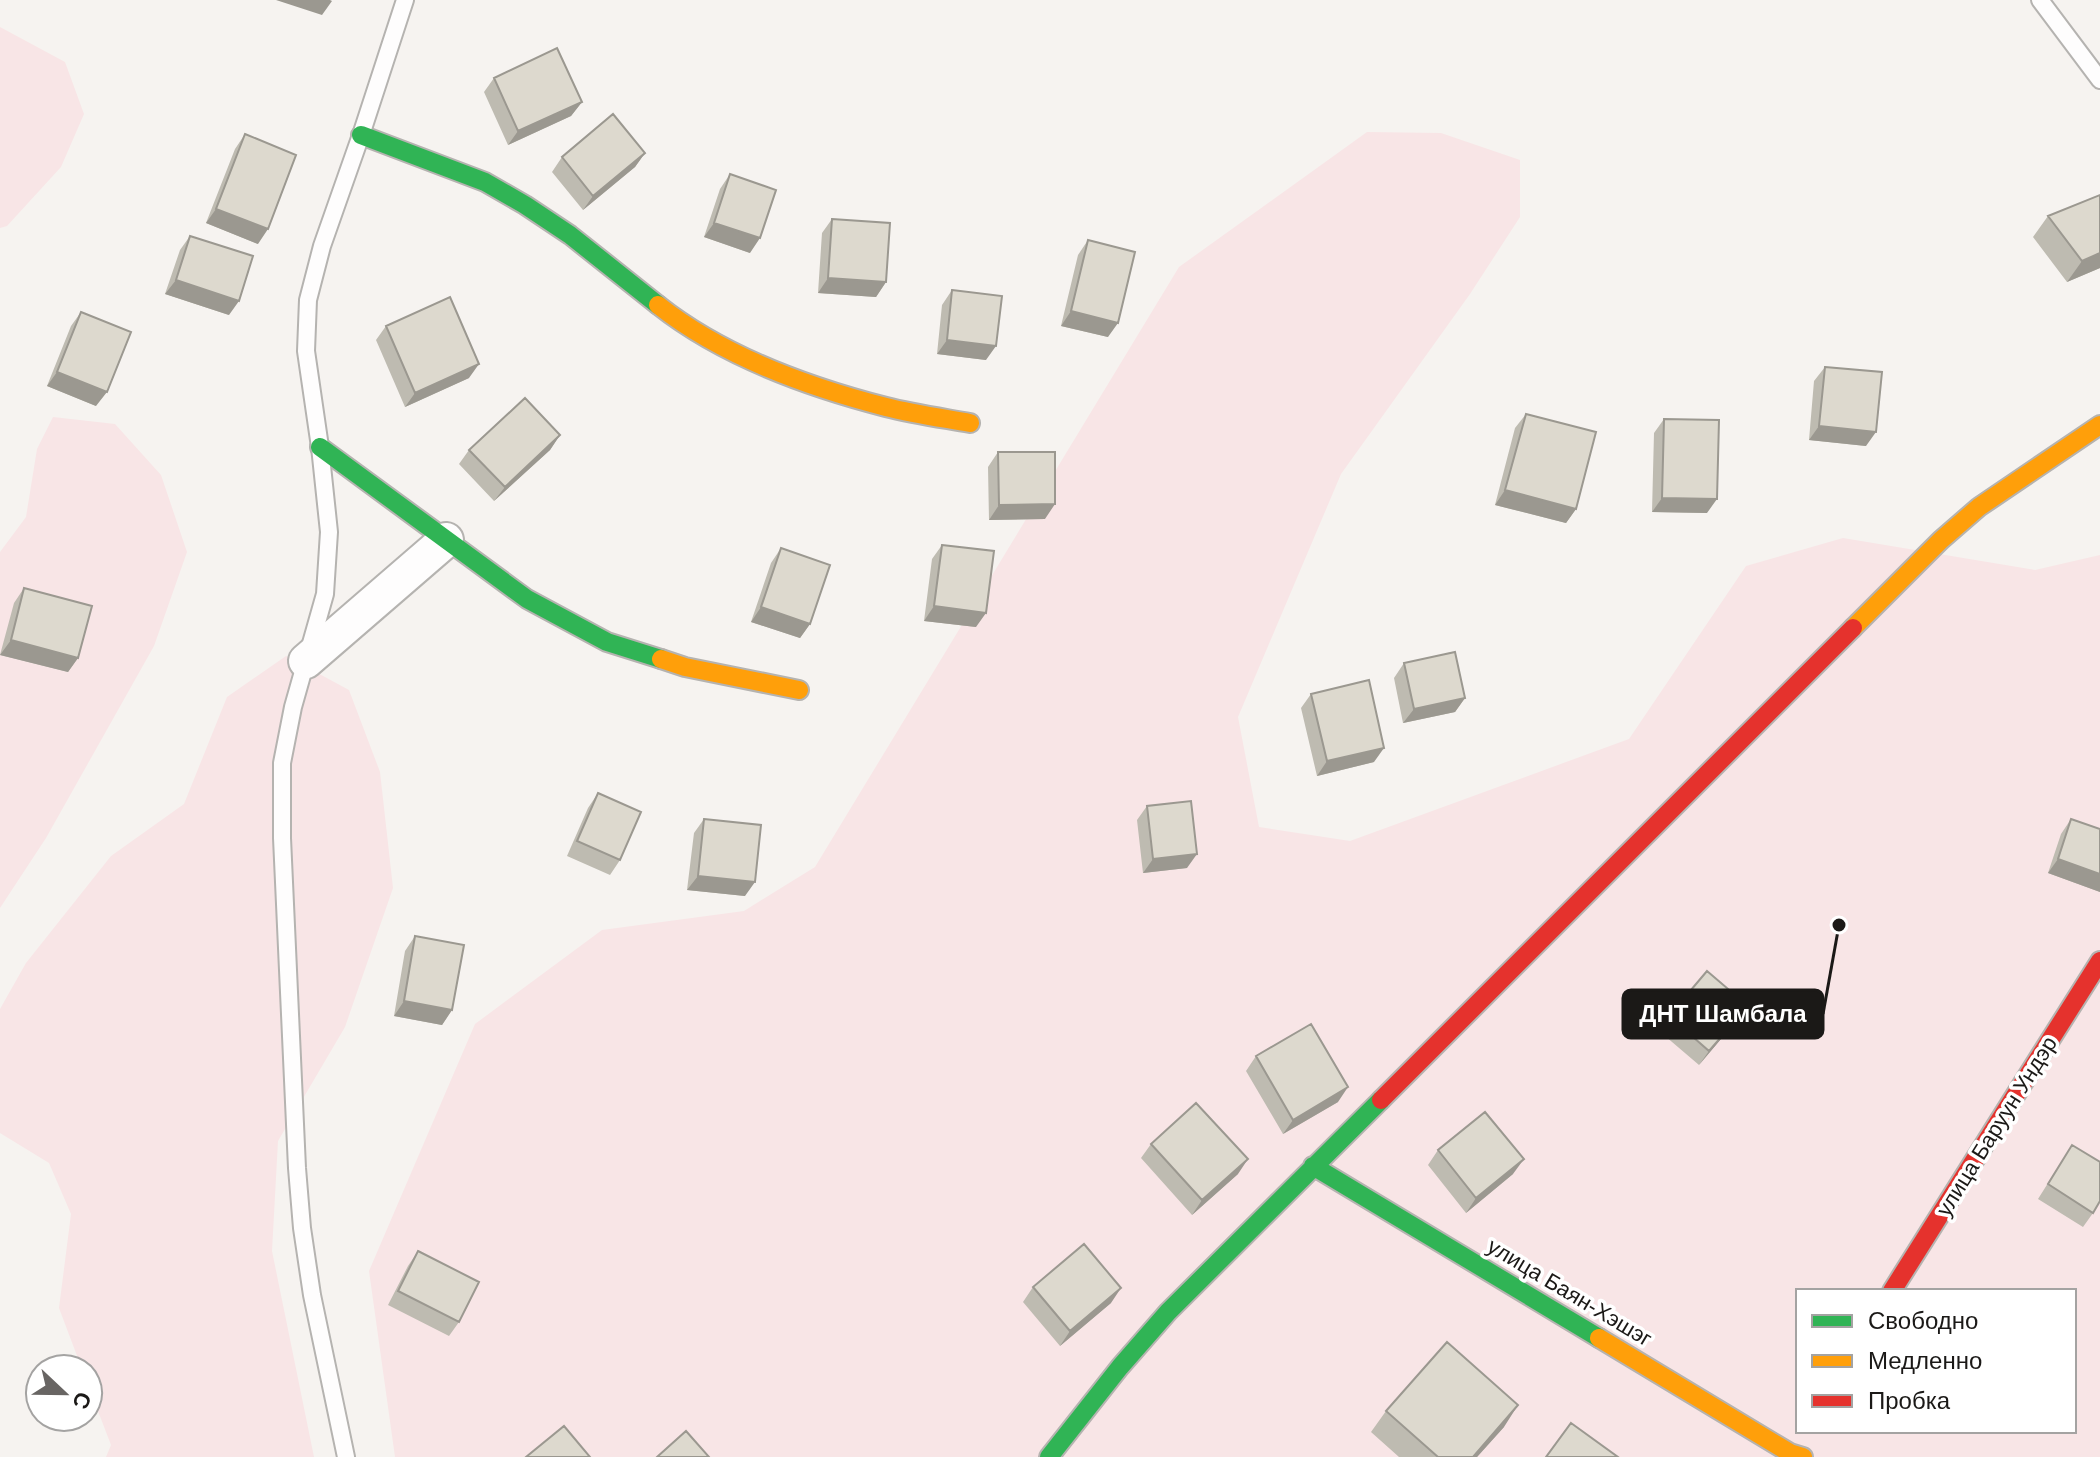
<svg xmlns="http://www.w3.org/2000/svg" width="2100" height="1457" font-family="Helvetica,sans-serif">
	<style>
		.green { fill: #f8e5e6; fill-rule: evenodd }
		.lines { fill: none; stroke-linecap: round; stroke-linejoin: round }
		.lane-casing { stroke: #b5b3b0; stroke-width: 20 }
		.street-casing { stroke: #b5b3b0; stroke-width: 38 }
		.fast-casing { stroke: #b5b3b0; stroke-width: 22 }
		.slow-casing { stroke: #b5b3b0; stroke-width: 22 }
		.jam-casing { stroke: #b5b3b0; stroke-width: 22 }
		.lane { stroke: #fefdfd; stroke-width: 16 }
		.street { stroke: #fefdfd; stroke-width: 34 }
		.fast { stroke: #30b455; stroke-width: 18 }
		.slow { stroke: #ff9f0a; stroke-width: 18 }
		.jam { stroke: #e5322d; stroke-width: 18 }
		.wall { fill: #bebbb1 }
		.shaded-wall { fill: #9b9890 }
		.building { fill: #ddd9ce; stroke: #9b9890; stroke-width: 2 }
		.labels { text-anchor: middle; stroke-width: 7; stroke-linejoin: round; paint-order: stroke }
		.street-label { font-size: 22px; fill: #1b1917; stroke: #fff }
		.leader { fill: none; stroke: #1b1917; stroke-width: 3 }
		.callout-dot { fill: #1b1917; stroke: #fff; stroke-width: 3 }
		.callout { fill: #1b1917; stroke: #1b1917; stroke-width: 3 }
		.callout-label { font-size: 24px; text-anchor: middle; font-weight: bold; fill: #fff }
	</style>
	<rect width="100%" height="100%" fill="#f6f3f0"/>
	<!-- green -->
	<path class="green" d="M0 27 65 62 84 114 61 167 7 226 0 228Z
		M1367 132 1441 133 1520 160V217L1470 294 1341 474 1238 717 1259 827 1350 841 1629 739 1746 566 1843 538 2035 570 2100 555V1457H395L369 1271 475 1024 602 930 744 911 815 867 1179 267ZM1798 1291H2074V1431H1798Z
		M53 417 115 424 161 475 187 552 154 646 46 838 0 908V552L26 517 37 449Z
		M286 656 349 690 380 772 393 888 345 1027 278 1141 272 1251 314 1457H106L111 1445 88 1385V1369H82L59 1308 71 1214 49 1163 0 1133V1009L26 963 111 856 184 804 227 697Z"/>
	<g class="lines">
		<!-- lane casing -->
		<g class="lane-casing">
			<path id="lane" d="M2040 0 2100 80
				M346 1457 312 1295 302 1228 297 1168 282 838V763L293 707 325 594 329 532 320 447 306 351 308 300 322 246 361 135 405 0"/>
		</g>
		<!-- street casing -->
		<g class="street-casing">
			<path id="street" d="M306 661 446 540"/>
		</g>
		<!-- fast casing -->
		<g class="fast-casing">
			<path id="fast" d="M361 135 485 182 525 205 570 235 658 305
				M320 447 527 599 607 642 661 659
				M1313 1166 1599 1338
				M1049 1457 1120 1367 1168 1312 1381 1100"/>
		</g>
		<!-- slow casing -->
		<g class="slow-casing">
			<path id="slow" d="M658 305C721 355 808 387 886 407 913 414 942 418 970 423
				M1853 628 1941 540 1979 507 2100 425
				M661 659 685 667 799 690
				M1599 1338 1790 1453 1803 1457"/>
		</g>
		<!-- jam casing -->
		<g class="jam-casing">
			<path id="jam" d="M1381 1100 1853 628
				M1892 1291 2100 961"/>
		</g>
		<!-- lane -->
		<use href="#lane" class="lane"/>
		<!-- street -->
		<use href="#street" class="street"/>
		<!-- fast -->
		<use href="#fast" class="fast"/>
		<!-- slow -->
		<use href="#slow" class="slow"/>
		<!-- jam -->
		<use href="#jam" class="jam"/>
	</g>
	<!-- wall -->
	<path class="wall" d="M494 78 582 102 571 116 508 145 484 92Z
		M245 134 258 244 206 223 235 149Z
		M645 153 635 167 583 210 552 172 562 157Z
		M730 174 750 253 704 237 720 189Z
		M2048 216 2100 268 2067 282 2033 237Z
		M832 219 886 282 876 297 818 293 822 233Z
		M190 236 229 315 165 294 180 250Z
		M1088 240 1108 337 1061 326 1078 255Z
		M952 290 986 360 937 354 942 305Z
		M81 312 96 406 47 386 71 326Z
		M386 326 469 378 405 407 376 340Z
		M1825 367 1866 446 1809 440 1814 381Z
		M1526 414 1576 509 1566 523 1495 505 1515 428Z
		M1664 419 1707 513 1652 512 1654 433Z
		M560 435 550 450 494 501 459 464 469 450Z
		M998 452 1045 519 989 520 988 467Z
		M942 545 976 627 924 621 932 559Z
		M781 548 810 624 800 638 751 622 771 563Z
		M24 588 78 658 68 672 0 655 14 603Z
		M1404 663 1465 698 1455 712 1403 723 1394 678Z
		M1311 694 1374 762 1317 776 1301 708Z
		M598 793 620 860 610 875 567 856 588 808Z
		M1147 806 1187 868 1143 873 1137 820Z
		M704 819 745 896 687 890 694 833Z
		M2071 819 2100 829V892L2048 873 2061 834Z
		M415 936 452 1010 442 1025 394 1016 405 951Z
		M1748 1006 1737 1020 1699 1065 1658 1030 1669 1016Z
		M1256 1056 1338 1102 1283 1134 1246 1071Z
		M1151 1144 1238 1174 1192 1215 1141 1158Z
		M2072 1145 2093 1213 2083 1227 2038 1199Z
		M1438 1150 1513 1174 1466 1213 1428 1165Z
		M418 1251 459 1322 449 1336 388 1305 408 1266Z
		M1033 1287 1111 1303 1060 1346 1023 1302Z
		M1386 1411 1504 1427 1477 1457H1399L1371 1432Z"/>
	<!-- shaded-wall -->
	<path class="shaded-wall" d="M276 0H330L332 1 322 15Z
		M582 102 571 116 508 145 518 131Z
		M645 153 635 167 583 210 593 196Z
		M216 209 268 229 258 244 206 223Z
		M714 223 760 238 750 253 704 237Z
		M2100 253V268L2067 282 2082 261Z
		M828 278 886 282 876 297 818 293Z
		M176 280 239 301 229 315 165 294Z
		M1071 311 1118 323 1108 337 1061 326Z
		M947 340 996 346 986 360 937 354Z
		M479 364 469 378 405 407 415 393Z
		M57 372 107 392 96 406 47 386Z
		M1819 426 1876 432 1866 446 1809 440Z
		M560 435 550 450 494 501 505 487Z
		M1505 490 1576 509 1566 523 1495 505Z
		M1662 498 1717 499 1707 513 1652 512Z
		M1055 504 1045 519 989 520 999 505Z
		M934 606 986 613 976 627 924 621Z
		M761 607 810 624 800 638 751 622Z
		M11 640 78 658 68 672 0 655Z
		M1465 698 1455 712 1403 723 1414 709Z
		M1384 748 1374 762 1317 776 1327 761Z
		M1197 854 1187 868 1143 873 1153 859Z
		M2058 859 2100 874V892L2048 873Z
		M698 876 755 882 745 896 687 890Z
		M404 1001 452 1010 442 1025 394 1016Z
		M1748 1006 1737 1020 1699 1065 1709 1051Z
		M1348 1087 1338 1102 1283 1134 1293 1120Z
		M1248 1159 1238 1174 1192 1215 1202 1200Z
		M1524 1159 1513 1174 1466 1213 1476 1198Z
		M1121 1288 1111 1303 1060 1346 1070 1331Z
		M1518 1405 1504 1427 1477 1457H1473Z"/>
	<!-- building -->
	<path class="building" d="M557 48 582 102 518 131 494 78Z
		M613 114 645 153 593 196 562 157Z
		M245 134 296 155 268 229 216 209Z
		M730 174 776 190 760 238 714 223Z
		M2100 195V253L2082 261 2048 216Z
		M832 219 890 223 886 282 828 278Z
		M190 236 253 256 239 301 176 280Z
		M1088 240 1135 252 1118 323 1071 311Z
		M952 290 1002 296 996 346 947 340Z
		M450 297 479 364 415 393 386 326Z
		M81 312 131 332 107 392 57 372Z
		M1825 367 1882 372 1876 432 1819 426Z
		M525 398 560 435 505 487 469 450Z
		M1526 414 1596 432 1576 509 1505 490Z
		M1664 419 1719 420 1717 499 1662 498Z
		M998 452H1055V504L999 505Z
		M942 545 994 551 986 613 934 606Z
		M781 548 830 565 810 624 761 607Z
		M24 588 92 606 78 658 11 640Z
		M1455 652 1465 698 1414 709 1404 663Z
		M1369 680 1384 748 1327 761 1311 694Z
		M598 793 641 812 620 860 577 841Z
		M1191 801 1197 854 1153 859 1147 806Z
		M704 819 761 825 755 882 698 876Z
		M2071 819 2100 829V874L2058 859Z
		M415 936 464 945 452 1010 404 1001Z
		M1707 971 1748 1006 1709 1051 1669 1016Z
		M1311 1024 1348 1087 1293 1120 1256 1056Z
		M1196 1103 1248 1159 1202 1200 1151 1144Z
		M1485 1112 1524 1159 1476 1198 1438 1150Z
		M2072 1145 2100 1162V1201L2093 1213 2048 1184Z
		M1084 1244 1121 1288 1070 1331 1033 1287Z
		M418 1251 479 1282 459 1322 398 1291Z
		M1447 1342 1518 1405 1473 1457H1438L1386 1411Z
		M1571 1423 1618 1457H1546Z
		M564 1426 590 1457H526Z
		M686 1431 709 1457H657Z"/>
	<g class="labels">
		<!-- street labels -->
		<g class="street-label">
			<text transform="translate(1996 1126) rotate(-58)" y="8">улица Баруун Ундэр</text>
			<text transform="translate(1570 1292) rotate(31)" y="8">улица Баян-Хэшэг</text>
		</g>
	</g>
	<!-- callouts -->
	<path class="leader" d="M1839 925L1823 1014"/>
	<circle class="callout-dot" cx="1839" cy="925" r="8"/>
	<rect class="callout" x="1623" y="990" width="200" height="48" rx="8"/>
	<g class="callout-label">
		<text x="1723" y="1022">ДНТ Шамбала</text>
	</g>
	<!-- legend -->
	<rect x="1796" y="1289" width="280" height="144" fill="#ffffff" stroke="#a4a3a2" stroke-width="2"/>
	<rect x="1812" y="1315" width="40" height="12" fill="#30b455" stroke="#a4a3a2" stroke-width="2"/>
	<text x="1868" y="1329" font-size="24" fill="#1b1917">Свободно</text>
	<rect x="1812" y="1355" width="40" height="12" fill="#ff9f0a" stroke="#a4a3a2" stroke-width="2"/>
	<text x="1868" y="1369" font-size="24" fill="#1b1917">Медленно</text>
	<rect x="1812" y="1395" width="40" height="12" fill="#e5322d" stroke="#a4a3a2" stroke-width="2"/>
	<text x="1868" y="1409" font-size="24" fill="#1b1917">Пробка</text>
	<!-- north arrow -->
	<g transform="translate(64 1393) rotate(112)"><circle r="38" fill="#ffffff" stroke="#a4a3a2" stroke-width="2"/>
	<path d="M0-6L14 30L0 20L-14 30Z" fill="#686563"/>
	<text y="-12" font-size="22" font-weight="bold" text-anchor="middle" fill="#1b1917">С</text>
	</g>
</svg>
